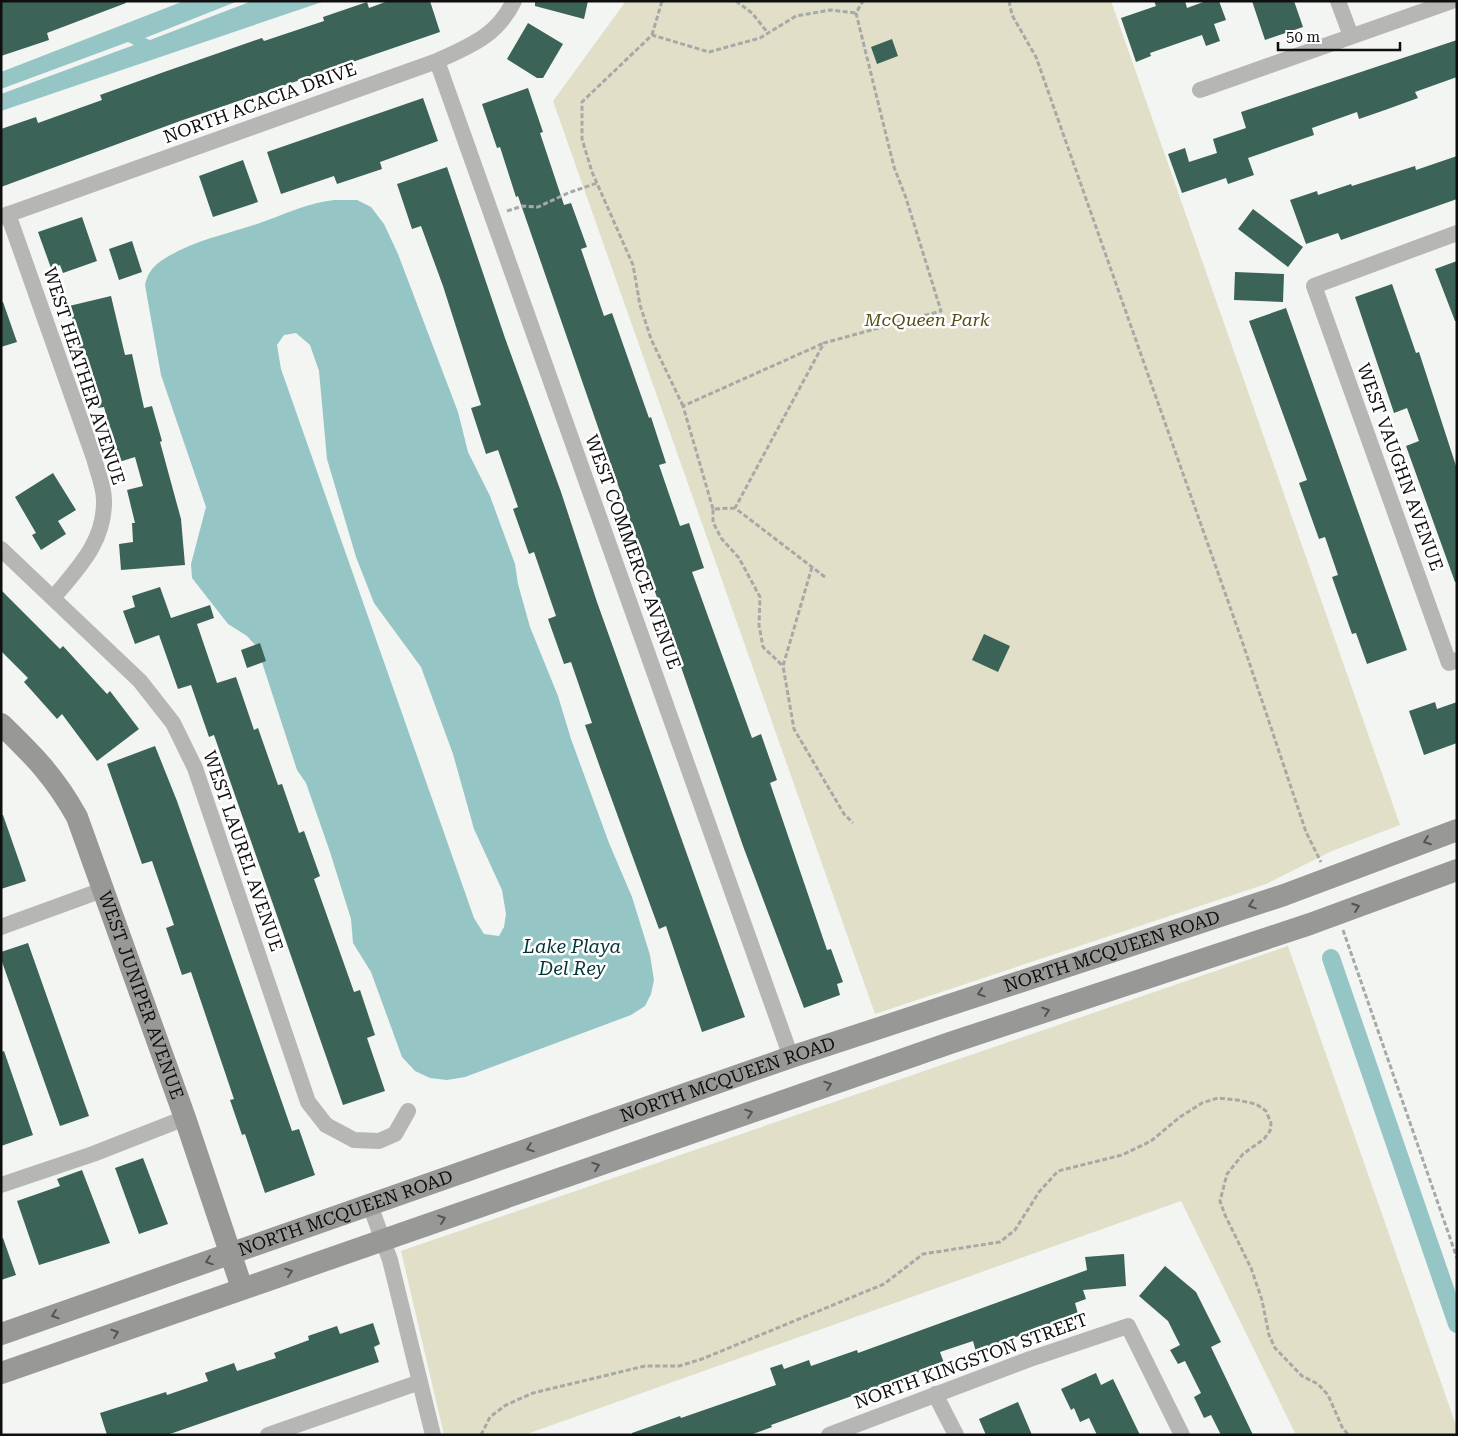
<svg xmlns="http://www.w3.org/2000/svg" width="1458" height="1436" font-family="'Roboto Serif',serif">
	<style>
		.green { fill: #e1dfc8 }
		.water { fill: #96c5c5; fill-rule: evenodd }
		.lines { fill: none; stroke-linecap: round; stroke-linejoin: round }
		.canal { stroke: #96c5c5; stroke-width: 18 }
		.building { fill: #3c6357 }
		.path { stroke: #a7a9a7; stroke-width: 3; stroke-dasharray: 5 2.5; stroke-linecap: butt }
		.street { stroke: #b6b7b5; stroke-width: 16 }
		.secondary { stroke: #989997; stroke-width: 22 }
		.oneway { stroke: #535452 }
		.labels { text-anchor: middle; stroke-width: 5; stroke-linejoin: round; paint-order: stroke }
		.street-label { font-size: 18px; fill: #0e0f0e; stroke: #fff }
		.park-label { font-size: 18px; font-style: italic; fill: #564f13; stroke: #fff }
		.water-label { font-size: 19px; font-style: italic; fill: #043334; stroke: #fff }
	</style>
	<rect width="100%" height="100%" fill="#f2f5f2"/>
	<!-- green -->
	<path class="green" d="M626 1H1111L1400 825 1332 851 1266 884 875 1014 553 101Z
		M1288 946 1457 1428V1435H1296L1181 1201 524 1435H444L401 1251Z"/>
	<!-- water -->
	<path class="water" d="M184 1H238L145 38 150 40 252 1H325L1 111V94L134 45 128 42 1 89V72Z
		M334 200H357L371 207 384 224 398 254 458 412 468 452 490 496 515 564 518 584 530 627 558 696 571 739 609 843 632 897 650 955 654 980 651 994 645 1006 631 1015 465 1077 447 1080 430 1078 415 1071 402 1057 371 972 353 943 351 919 330 852 306 783 297 770 257 647 247 636 228 624 192 578 191 564 206 507 161 375 145 285C147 275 152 267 161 261 190 241 225 235 257 224 283 215 307 203 334 200ZM296 333 310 345 319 371 327 459 356 557 374 603 421 667 453 754 474 829 502 890 506 914 504 927 499 936 484 934 474 918 281 369 277 345 284 335Z"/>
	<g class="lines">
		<!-- canal -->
		<path class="canal" d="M1331 958 1457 1324"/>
	</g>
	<!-- building -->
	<path class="building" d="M1 1H125L126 3 47 33 49 40 1 56Z
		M388 1H430L440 32 180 121 1 187V129L36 117 38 123 102 100 100 95 164 72 262 38 264 41 324 21 323 17 367 2 369 8Z
		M535 1H588L584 19 535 6Z
		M1154 1H1185L1187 8 1206 1H1219L1226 20 1214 24 1220 41 1206 46 1202 35 1150 53 1151 56 1136 62 1121 18 1156 6Z
		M1252 1H1294L1303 27 1265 40Z
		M528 23 563 44 543 78H537L507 59Z
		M892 39 898 56 877 64 871 47Z
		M1457 40V77L1415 92 1418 98 1385 110 1359 119 1357 112 1312 128 1314 135 1248 158 1254 175 1228 184 1226 178 1182 193 1168 154 1185 148 1189 162 1217 153 1213 139 1246 128 1241 112Z
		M528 88 543 132 540 133 564 205 571 203 587 247 581 249 604 316 612 313 649 418 651 417 666 463 659 465 680 526 689 523 704 568 692 572 752 738 761 734 777 780 770 783 827 950 831 949 843 982 837 984 840 995 804 1008 743 846 518 196 516 197 500 147 497 148 482 104Z
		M423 98 438 141 380 162 382 169 337 184 334 176 281 194 267 152Z
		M1457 156V199L1341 240 1338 233 1306 244 1290 200 1317 191 1318 195 1351 184 1352 186 1415 166 1416 170Z
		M243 160 258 202 213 217 199 176Z
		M447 167 505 338 561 492 597 602 745 1017 702 1032 666 926 659 929 601 770 585 725 592 723 571 662 564 664 548 619 556 616 534 552 529 554 513 509 518 507 498 450 486 454 471 408 481 405 443 286 421 226 412 229 397 184Z
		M1253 209 1303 247 1288 267 1238 229Z
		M82 217 97 261 63 273 60 265 51 268 38 232Z
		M132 241 142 272 119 280 109 249Z
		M1457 261V321H1455L1435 269Z
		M1235 272 1284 274 1283 302 1234 300Z
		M1392 284 1416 353 1419 352 1457 469V582H1455L1406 446 1419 441 1407 408 1394 413 1355 297Z
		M111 296 125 355 132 354 144 408 152 406 162 441 160 442 181 519 185 565 121 570 119 544 133 542 132 523H135L127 490 143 486 135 457 119 462 104 407 98 408 85 350 80 351 69 306Z
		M1 302H3L17 342 1 347Z
		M1286 308 1407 650 1367 664 1356 633 1352 634 1332 577 1338 575 1325 537 1319 539 1299 483 1307 480 1249 321Z
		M53 473 76 510 58 521 66 534 41 550 32 535 36 533 15 497Z
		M160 587 171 618 210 605 214 618 197 624 217 683 236 677 254 730 258 728 278 785 282 784 299 833 304 831 320 876 314 879 354 992 360 990 375 1035 367 1038 385 1091 343 1105 214 735 209 737 191 685 178 689 159 635 135 644 123 611 135 607 132 596Z
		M1 590 60 649 63 646 107 694 110 691 139 729 97 761 62 714 57 719 24 682 28 678 1 651Z
		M984 634 1010 646 998 672 972 660Z
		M260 643 266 661 247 668 241 650Z
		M1435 702 1437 709 1457 702V743L1424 755 1409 711Z
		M155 746 177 801 292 1131 299 1129 315 1175 265 1193 245 1134 242 1135 230 1100 234 1099 191 972 182 975 166 928 174 925 152 861 142 864 107 764Z
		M1 815H3L26 881 1 889Z
		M28 943 89 1116 60 1126 1 959V952Z
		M4 1051 33 1135 1 1146V1052Z
		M143 1158 168 1224 139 1234 115 1168Z
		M82 1170 110 1243 39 1265 17 1201 60 1186 57 1179Z
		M3 1238 16 1275 1 1280V1239Z
		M1124 1254 1126 1286 1083 1290 1086 1299 1075 1303 1078 1314 1000 1343 976 1352 973 1341 940 1352 944 1363 771 1425 772 1427 750 1435H632V1433L680 1416 681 1418 776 1385 770 1368 782 1364 784 1369 809 1360 811 1366 857 1350 858 1353 1087 1270 1085 1257Z
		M1165 1266 1196 1292 1221 1342 1211 1347 1253 1435H1221L1211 1415 1204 1418 1194 1397 1201 1393 1185 1361 1178 1364 1170 1350 1180 1345 1168 1321 1139 1296Z
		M373 1323 380 1344 374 1347 379 1362 167 1435H107L100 1413 166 1392 167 1395 208 1381 205 1373 234 1363 237 1371 276 1358 274 1353 309 1340 308 1336 337 1326 340 1334Z
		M1096 1373 1101 1385 1113 1379 1140 1435H1097L1089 1418 1080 1422 1074 1408 1071 1410 1061 1389Z
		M1018 1402 1032 1435H986L979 1419Z"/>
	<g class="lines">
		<!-- path -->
		<path class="path" d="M736 1 752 13 768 33
			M1009 1 1012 15 1036 57 1241 638 1306 832 1321 862
			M652 35 662 1
			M507 211 523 206 538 207 568 193 597 183
			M683 406 651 339 640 305 633 265 592 172 582 139V102L652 35 709 52 760 38 796 16 830 10 856 13
			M735 508 713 509V522L721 538 739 558 760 597 759 625 763 647 783 666
			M713 509 683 406 824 343
			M812 567 783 666 794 729 844 814 853 823
			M825 577 735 508 824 343 941 311 906 198 894 167 856 13 863 1
			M1343 930 1457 1258
			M481 1435 490 1417 506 1405 533 1393 645 1366H679L702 1359 884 1284 923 1254 1000 1242 1015 1230 1039 1192 1058 1171 1122 1155 1151 1141 1180 1117 1202 1103 1218 1098 1237 1100 1256 1104 1266 1111 1271 1123 1270 1131 1264 1139 1243 1154 1227 1174 1220 1201 1225 1215 1251 1268 1262 1300 1269 1335 1275 1348 1302 1376 1318 1384 1328 1395 1343 1429 1349 1435"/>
		<!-- street -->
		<path class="street" d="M1338 1 1351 36
			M437 61 791 1057
			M1200 90 1452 1
			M8 214 94 458C97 471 104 486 104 500 105 541 79 567 54 597
			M1 217 437 61C470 46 497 36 514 1
			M1457 233 1314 286 1449 663 1457 660
			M1 549 140 681 173 723 195 768 308 1102 326 1125 354 1140 379 1141 395 1134 408 1111
			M1 927 105 889
			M1 1185 93 1154 185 1118
			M370 1205 390 1260 433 1435
			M935 1394 956 1435
			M268 1435 420 1382
			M829 1435 1030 1359 1128 1326 1182 1435"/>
		<!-- secondary -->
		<g class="secondary">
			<path id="s1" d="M1 724C34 756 55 777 77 817L185 1118 242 1288"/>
			<path id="s2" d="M1 1334 791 1057 1284 895 1457 830"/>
			<path d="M1 1373 950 1043 1310 924 1457 870"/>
		</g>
	</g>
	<!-- one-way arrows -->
	<defs><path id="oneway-chevron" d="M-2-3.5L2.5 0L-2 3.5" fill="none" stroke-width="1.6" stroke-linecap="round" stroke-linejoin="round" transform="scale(1.25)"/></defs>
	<g class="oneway">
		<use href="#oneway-chevron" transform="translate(1427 841) rotate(160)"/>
		<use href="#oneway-chevron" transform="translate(1252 905) rotate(162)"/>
		<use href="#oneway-chevron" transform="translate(1356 907) rotate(-20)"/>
		<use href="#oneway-chevron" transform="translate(981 993) rotate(162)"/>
		<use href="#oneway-chevron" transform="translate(1046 1011) rotate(-19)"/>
		<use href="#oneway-chevron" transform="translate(828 1085) rotate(-19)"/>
		<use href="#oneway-chevron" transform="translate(749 1113) rotate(-19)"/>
		<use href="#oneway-chevron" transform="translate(530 1148) rotate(161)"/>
		<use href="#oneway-chevron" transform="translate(596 1166) rotate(-19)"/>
		<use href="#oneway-chevron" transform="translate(442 1219) rotate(-19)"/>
		<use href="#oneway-chevron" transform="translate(209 1261) rotate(161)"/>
		<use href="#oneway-chevron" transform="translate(289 1272) rotate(-19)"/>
		<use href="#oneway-chevron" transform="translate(55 1315) rotate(161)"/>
		<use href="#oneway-chevron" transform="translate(115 1333) rotate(-19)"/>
	</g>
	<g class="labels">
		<!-- street labels -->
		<g class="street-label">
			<text transform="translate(260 103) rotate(-20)" y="6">NORTH ACACIA DRIVE</text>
			<text transform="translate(84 376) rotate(72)" y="6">WEST HEATHER AVENUE</text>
			<text transform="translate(1400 467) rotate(70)" y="6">WEST VAUGHN AVENUE</text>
			<text transform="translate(633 552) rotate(70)" y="6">WEST COMMERCE AVENUE</text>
			<text transform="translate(243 851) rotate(71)" y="6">WEST LAUREL AVENUE</text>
			<text dy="6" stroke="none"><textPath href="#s2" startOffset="1175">NORTH MCQUEEN ROAD</textPath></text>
			<text dy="6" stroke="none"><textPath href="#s1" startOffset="310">WEST JUNIPER AVENUE</textPath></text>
			<text dy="6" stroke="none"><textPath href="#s2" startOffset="770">NORTH MCQUEEN ROAD</textPath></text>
			<text dy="6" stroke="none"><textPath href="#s2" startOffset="365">NORTH MCQUEEN ROAD</textPath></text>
			<text transform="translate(971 1361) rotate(-20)" y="6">NORTH KINGSTON STREET</text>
		</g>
		<!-- park labels -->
		<g class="park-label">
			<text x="927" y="326">McQueen Park</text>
		</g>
		<!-- water labels -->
		<g class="water-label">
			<text x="572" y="953">Lake Playa<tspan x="572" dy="22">Del Rey</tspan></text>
		</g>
	</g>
	<!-- border -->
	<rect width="1458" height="1436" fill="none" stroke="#0e0f0e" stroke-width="5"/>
	<!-- scale -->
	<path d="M1278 42v8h122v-8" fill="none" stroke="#0e0f0e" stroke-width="2.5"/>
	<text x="1286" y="42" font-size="15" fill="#0e0f0e" stroke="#ffffff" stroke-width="4" paint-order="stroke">50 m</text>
</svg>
